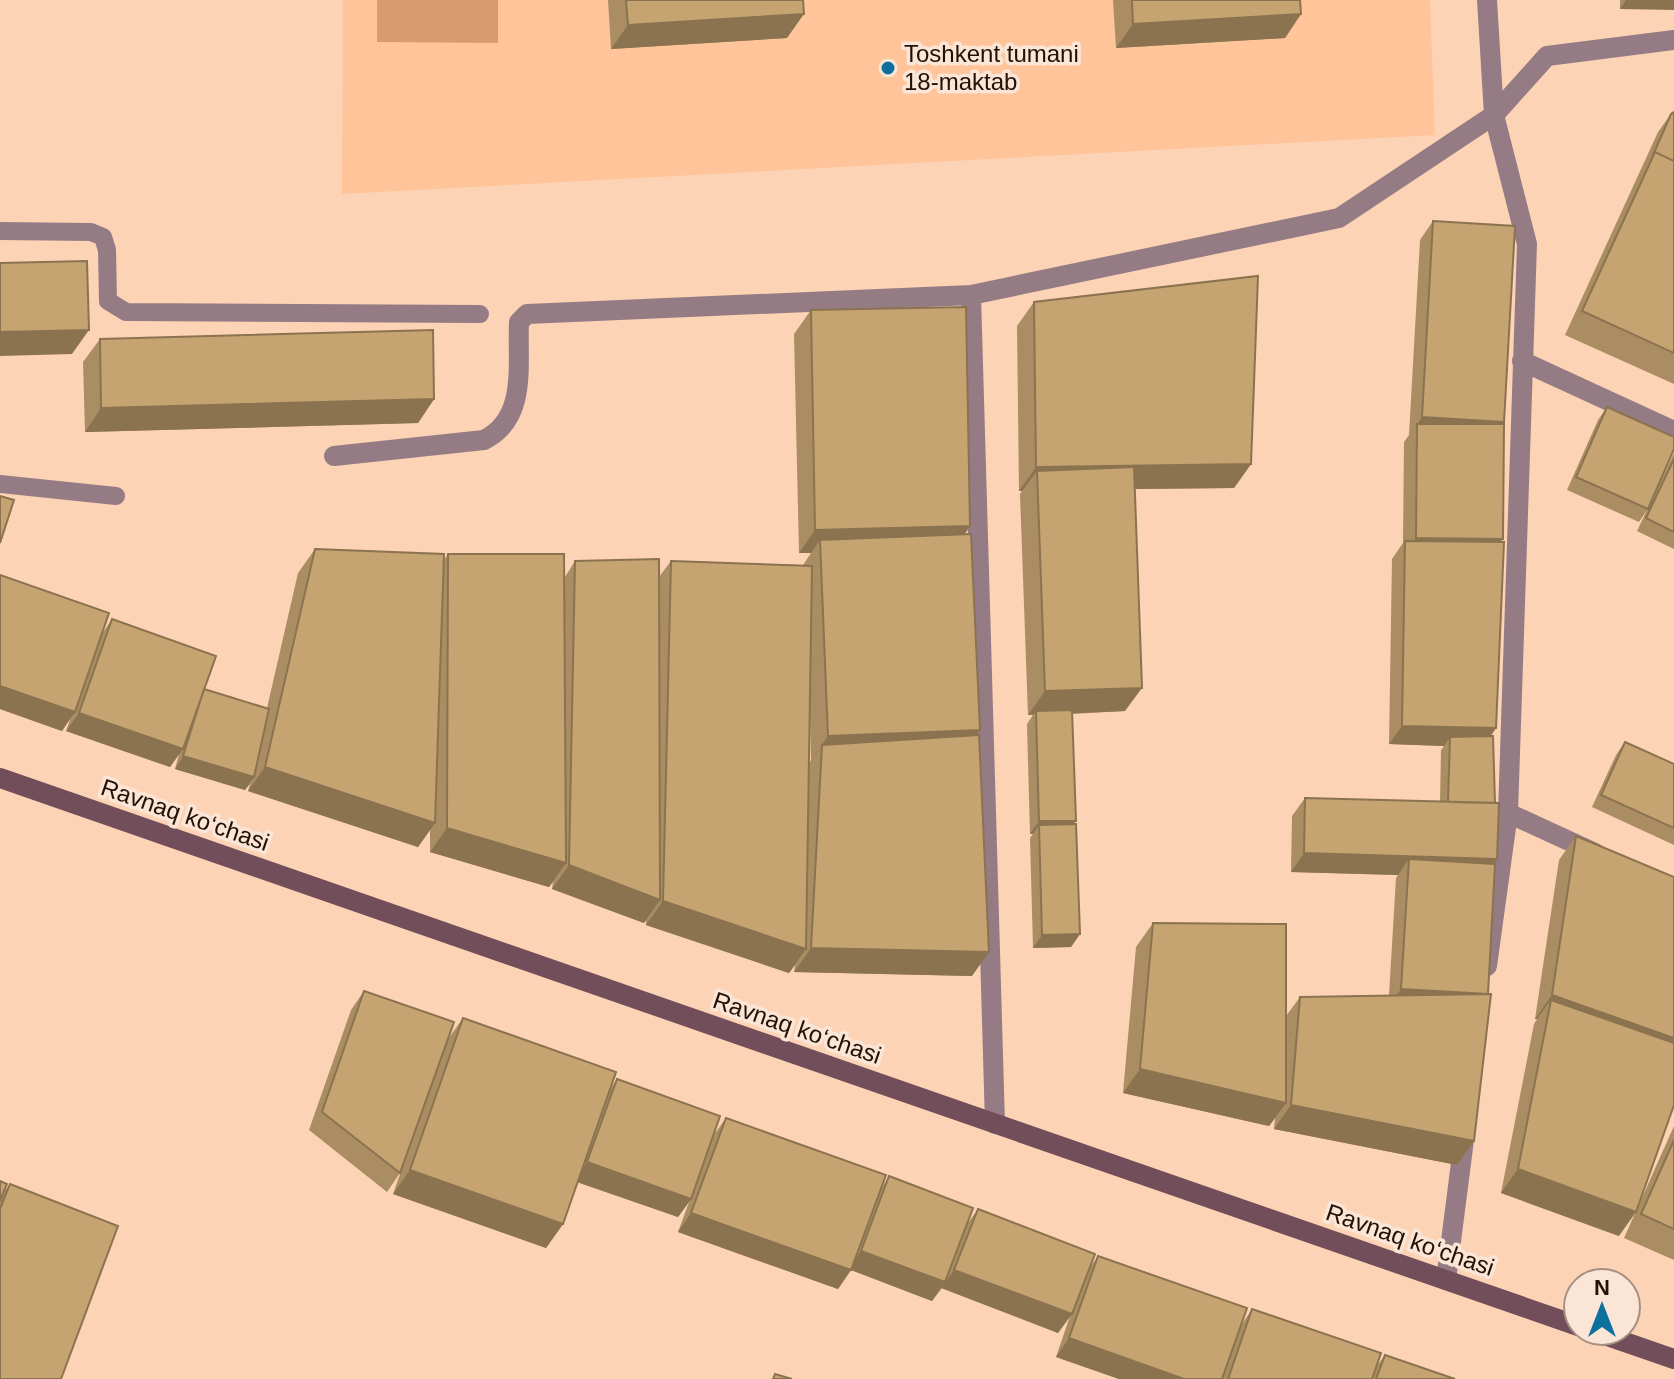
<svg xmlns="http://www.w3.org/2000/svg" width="1674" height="1379" font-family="Helvetica,sans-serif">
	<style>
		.built { fill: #ffc49a }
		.green { fill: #d79b70 }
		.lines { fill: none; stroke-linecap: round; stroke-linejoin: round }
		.lane { stroke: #957b84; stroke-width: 18 }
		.street { stroke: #957b84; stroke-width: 20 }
		.secondary { stroke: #724d5a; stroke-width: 20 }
		.wall { fill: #aa8d62; fill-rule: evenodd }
		.shaded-wall { fill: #8b7350 }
		.building { fill: #c6a472; stroke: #8b7350; stroke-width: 2 }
		.poi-dot { fill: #0d709d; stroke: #fbe5d6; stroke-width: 3 }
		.labels { text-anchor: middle; stroke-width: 7; stroke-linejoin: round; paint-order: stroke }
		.poi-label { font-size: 24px; fill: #231104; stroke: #fbe5d6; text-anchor: start }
		.street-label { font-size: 24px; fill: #231104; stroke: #fbe5d6 }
	</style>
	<rect width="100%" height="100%" fill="#fdd3b5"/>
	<!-- built -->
	<path class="built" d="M343 0H1430L1435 135 342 194Z"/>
	<!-- green -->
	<path class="green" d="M377 0H498V43L377 42Z"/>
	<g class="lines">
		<!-- lane -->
		<path class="lane" d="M0 231 91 232 103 237 107 250 108 301 126 312 480 314
			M0 484 116 496"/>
		<!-- street -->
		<path class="street" d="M1487 0 1494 115 1527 244 1508 813 1487 966
			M971 295 995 1124
			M1522 361 1674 431
			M334 456 484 440C528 418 517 365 519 322L527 314 971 295 1339 218 1494 115 1547 56 1674 40
			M1508 813 1595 853
			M1446 1280 1465 1132"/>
		<!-- secondary -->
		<path class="secondary" d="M0 778 1578 1326
			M1593 1331 1674 1359"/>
	</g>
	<!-- wall -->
	<path class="wall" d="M608 0H803L787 38 611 49Z
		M1113 0H1300L1301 14 1285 38 1116 48Z
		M1620 0H1674L1620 9Z
		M1674 112V384L1565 335 1658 132 1671 114Z
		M1433 221 1504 422 1502 424 1496 728 1491 736 1493 864 1474 1141 1457 1165 1274 1129 1275 1118 1269 1126 1123 1093 1136 947 1153 923 1286 1016 1300 997 1389 995 1396 878 1398 875 1291 872 1292 816 1305 798 1440 802 1441 750 1444 746 1389 744 1392 559 1403 543 1404 442 1409 435 1420 240Z
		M1034 302 1251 464 1234 488 1134 489 1125 711 1072 714 1076 821 1073 824 1080 934 1071 947 1033 948 1030 838 1033 834H1030L1027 724 1033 715H1028L1020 494 1022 491H1019L1017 326Z
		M811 310 970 526 965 534 976 735 972 976 794 972 795 965 789 973 646 925V920L644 923 552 889 553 882 549 887 430 852V830L418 847 248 791 250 784 245 790 175 769 179 754 170 767 66 731 71 717 62 731 0 709V575L102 634 112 619 204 689 267 708 298 573 315 549 444 560 448 554 565 577 575 561 659 577 671 561 803 565 811 553H799L794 334ZM810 719 811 760 809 764Z
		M100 339 434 399 418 423 85 432 83 362Z
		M1607 407 1650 504 1674 453V549L1637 531 1647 510 1639 522 1567 490 1598 420Z
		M1625 742 1674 764V845L1592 807 1616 755Z
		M1576 836 1619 1236 1501 1193 1534 1024 1537 1019H1535L1559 860Z
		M364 991 448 1039 463 1018 610 1089 617 1079 713 1136 726 1118 881 1189 889 1176 967 1224 978 1209 1089 1269 1098 1256 1242 1324 1252 1309 1376 1367 1385 1355 1455 1379H1119L1056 1357 1070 1316 1058 1333 942 1288 932 1301 851 1270 838 1289 678 1232 689 1202 678 1217 577 1182 563 1224 546 1248 393 1194 416 1129 400 1173 387 1192 309 1130 351 1010Z
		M1674 1126V1260L1624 1238Z
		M0 1181 3 1194 10 1184 0 1379Z"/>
	<!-- shaded-wall -->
	<path class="shaded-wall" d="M1626 0H1674V10L1620 9Z
		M804 14 787 38 611 49 628 25Z
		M1301 14 1285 38 1116 48 1133 24Z
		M89 330 72 354 0 356V332Z
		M434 399 418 423 85 432 101 408Z
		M1422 417 1504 422 1491 441 1417 425Z
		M1251 464 1234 488 1037 490V471L1022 491H1019L1036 467Z
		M970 526 953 550 820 540 811 553H799L815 530Z
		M1416 538 1503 539 1490 557 1405 554Z
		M0 686 75 712 62 731 0 709Z
		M1142 688 1125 711 1036 715V711L1033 715H1028L1045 691Z
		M79 713 183 749 170 767 66 731Z
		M1402 726 1496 728 1483 746 1450 737 1444 746 1389 744Z
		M980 730 963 754 822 745 811 760 828 736Z
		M183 756 254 777 245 790 175 769Z
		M265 767 435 823 418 847 248 791Z
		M1039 821H1076L1067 833 1039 825 1033 834H1030Z
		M447 828 566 863 549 887 430 852Z
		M1304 853 1497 859 1484 878 1409 859 1398 875 1291 872Z
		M569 865 660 900 644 923 552 889Z
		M663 901 806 949 789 973 646 925Z
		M1080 934 1071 947 1033 948 1042 935Z
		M811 948 989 952 972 976 794 972Z
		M1401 989 1488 994 1388 1007Z
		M1552 995 1674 1038V1068L1551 1000 1537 1019H1535Z
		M1140 1069 1286 1103 1269 1126 1123 1093Z
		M1291 1105 1474 1141 1457 1165 1274 1129Z
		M587 1162 691 1199 678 1217 574 1181Z
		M1518 1169 1636 1212 1619 1236 1501 1193Z
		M410 1170 563 1224 546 1248 393 1194Z
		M691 1213 848 1269 861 1251 945 1282 932 1301 851 1270 838 1289 678 1232Z
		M954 1270 1072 1314 1058 1333 941 1288Z
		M1069 1338 1184 1379H1119L1056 1357Z"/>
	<!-- building -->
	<path class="building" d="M626 0H803L804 14 628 25Z
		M1132 0H1300L1301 14 1133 24Z
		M1674 112V161L1655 152 1653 155 1671 114Z
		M1655 152 1674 161V353L1582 311Z
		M1433 221 1515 226 1504 422 1422 417Z
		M87 261 89 330 0 332V263Z
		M1258 276 1251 464 1036 467 1034 302Z
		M966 307 970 526 815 530 811 310Z
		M433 330 434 399 101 408 100 339Z
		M1607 407 1674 437V449L1648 509 1576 477Z
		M1417 424H1504L1503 539 1416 538Z
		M1674 459V532L1646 518Z
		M1134 467 1142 688 1045 691 1037 471Z
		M0 496 14 500 0 543Z
		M971 534 980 730 828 736 820 540Z
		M1405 541 1504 542 1496 728 1402 726Z
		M315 549 444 554 435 823 265 767Z
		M448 554H564L566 863 447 828Z
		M659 559 660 900 569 865 575 561Z
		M671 561 812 566 806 949 663 901Z
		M0 575 109 613 75 712 0 686Z
		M112 619 216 656 183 749 79 713Z
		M204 689 269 709 254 777 183 756Z
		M1072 710 1076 821H1039L1036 711Z
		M979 735 989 952 811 948 822 745Z
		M1493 736 1495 803 1448 802 1450 737Z
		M1625 742 1674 764V828L1601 795Z
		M1305 798 1499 803 1497 859 1304 853Z
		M1076 824 1080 934 1042 935 1039 825Z
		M1576 836 1674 877V1038L1552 995Z
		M1409 859 1495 864 1488 994 1401 989Z
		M1153 923 1286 924V1103L1140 1069Z
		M364 991 454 1022 400 1173 322 1112Z
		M1491 994 1474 1141 1291 1105 1300 997Z
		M1551 1000 1674 1043V1105L1636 1212 1518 1169Z
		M463 1018 616 1072 563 1224 410 1170Z
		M617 1079 720 1116 691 1199 587 1162Z
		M726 1118 886 1175 851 1270 691 1213Z
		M1674 1140V1229L1641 1214Z
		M889 1176 973 1208 945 1282 861 1251Z
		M0 1181 7 1184 0 1201Z
		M10 1184 118 1226 61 1379H0V1209Z
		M978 1209 1095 1254 1072 1314 954 1270Z
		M1098 1256 1247 1308 1222 1379H1184L1069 1338Z
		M1252 1309 1381 1353 1372 1379H1228Z
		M1385 1355 1455 1379H1376Z
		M775 1374 792 1379H773Z"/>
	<!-- markers -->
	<circle class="poi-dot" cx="888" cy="68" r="8"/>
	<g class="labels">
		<!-- poi labels -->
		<g class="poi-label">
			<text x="904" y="62">Toshkent tumani<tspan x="904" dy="28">18-maktab</tspan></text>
		</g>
		<!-- street labels -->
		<g class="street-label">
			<text transform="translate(185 815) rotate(19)" y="8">Ravnaq ko‘chasi</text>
			<text transform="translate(797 1028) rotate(19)" y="8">Ravnaq ko‘chasi</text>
			<text transform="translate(1410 1240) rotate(19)" y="8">Ravnaq ko‘chasi</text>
		</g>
	</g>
	<!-- north arrow -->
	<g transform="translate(1602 1307)"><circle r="38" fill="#fbe5d6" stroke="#a59082" stroke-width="2"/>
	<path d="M0-6L14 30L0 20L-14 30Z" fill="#0d709d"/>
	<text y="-12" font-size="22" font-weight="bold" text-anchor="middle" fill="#231104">N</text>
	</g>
</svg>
